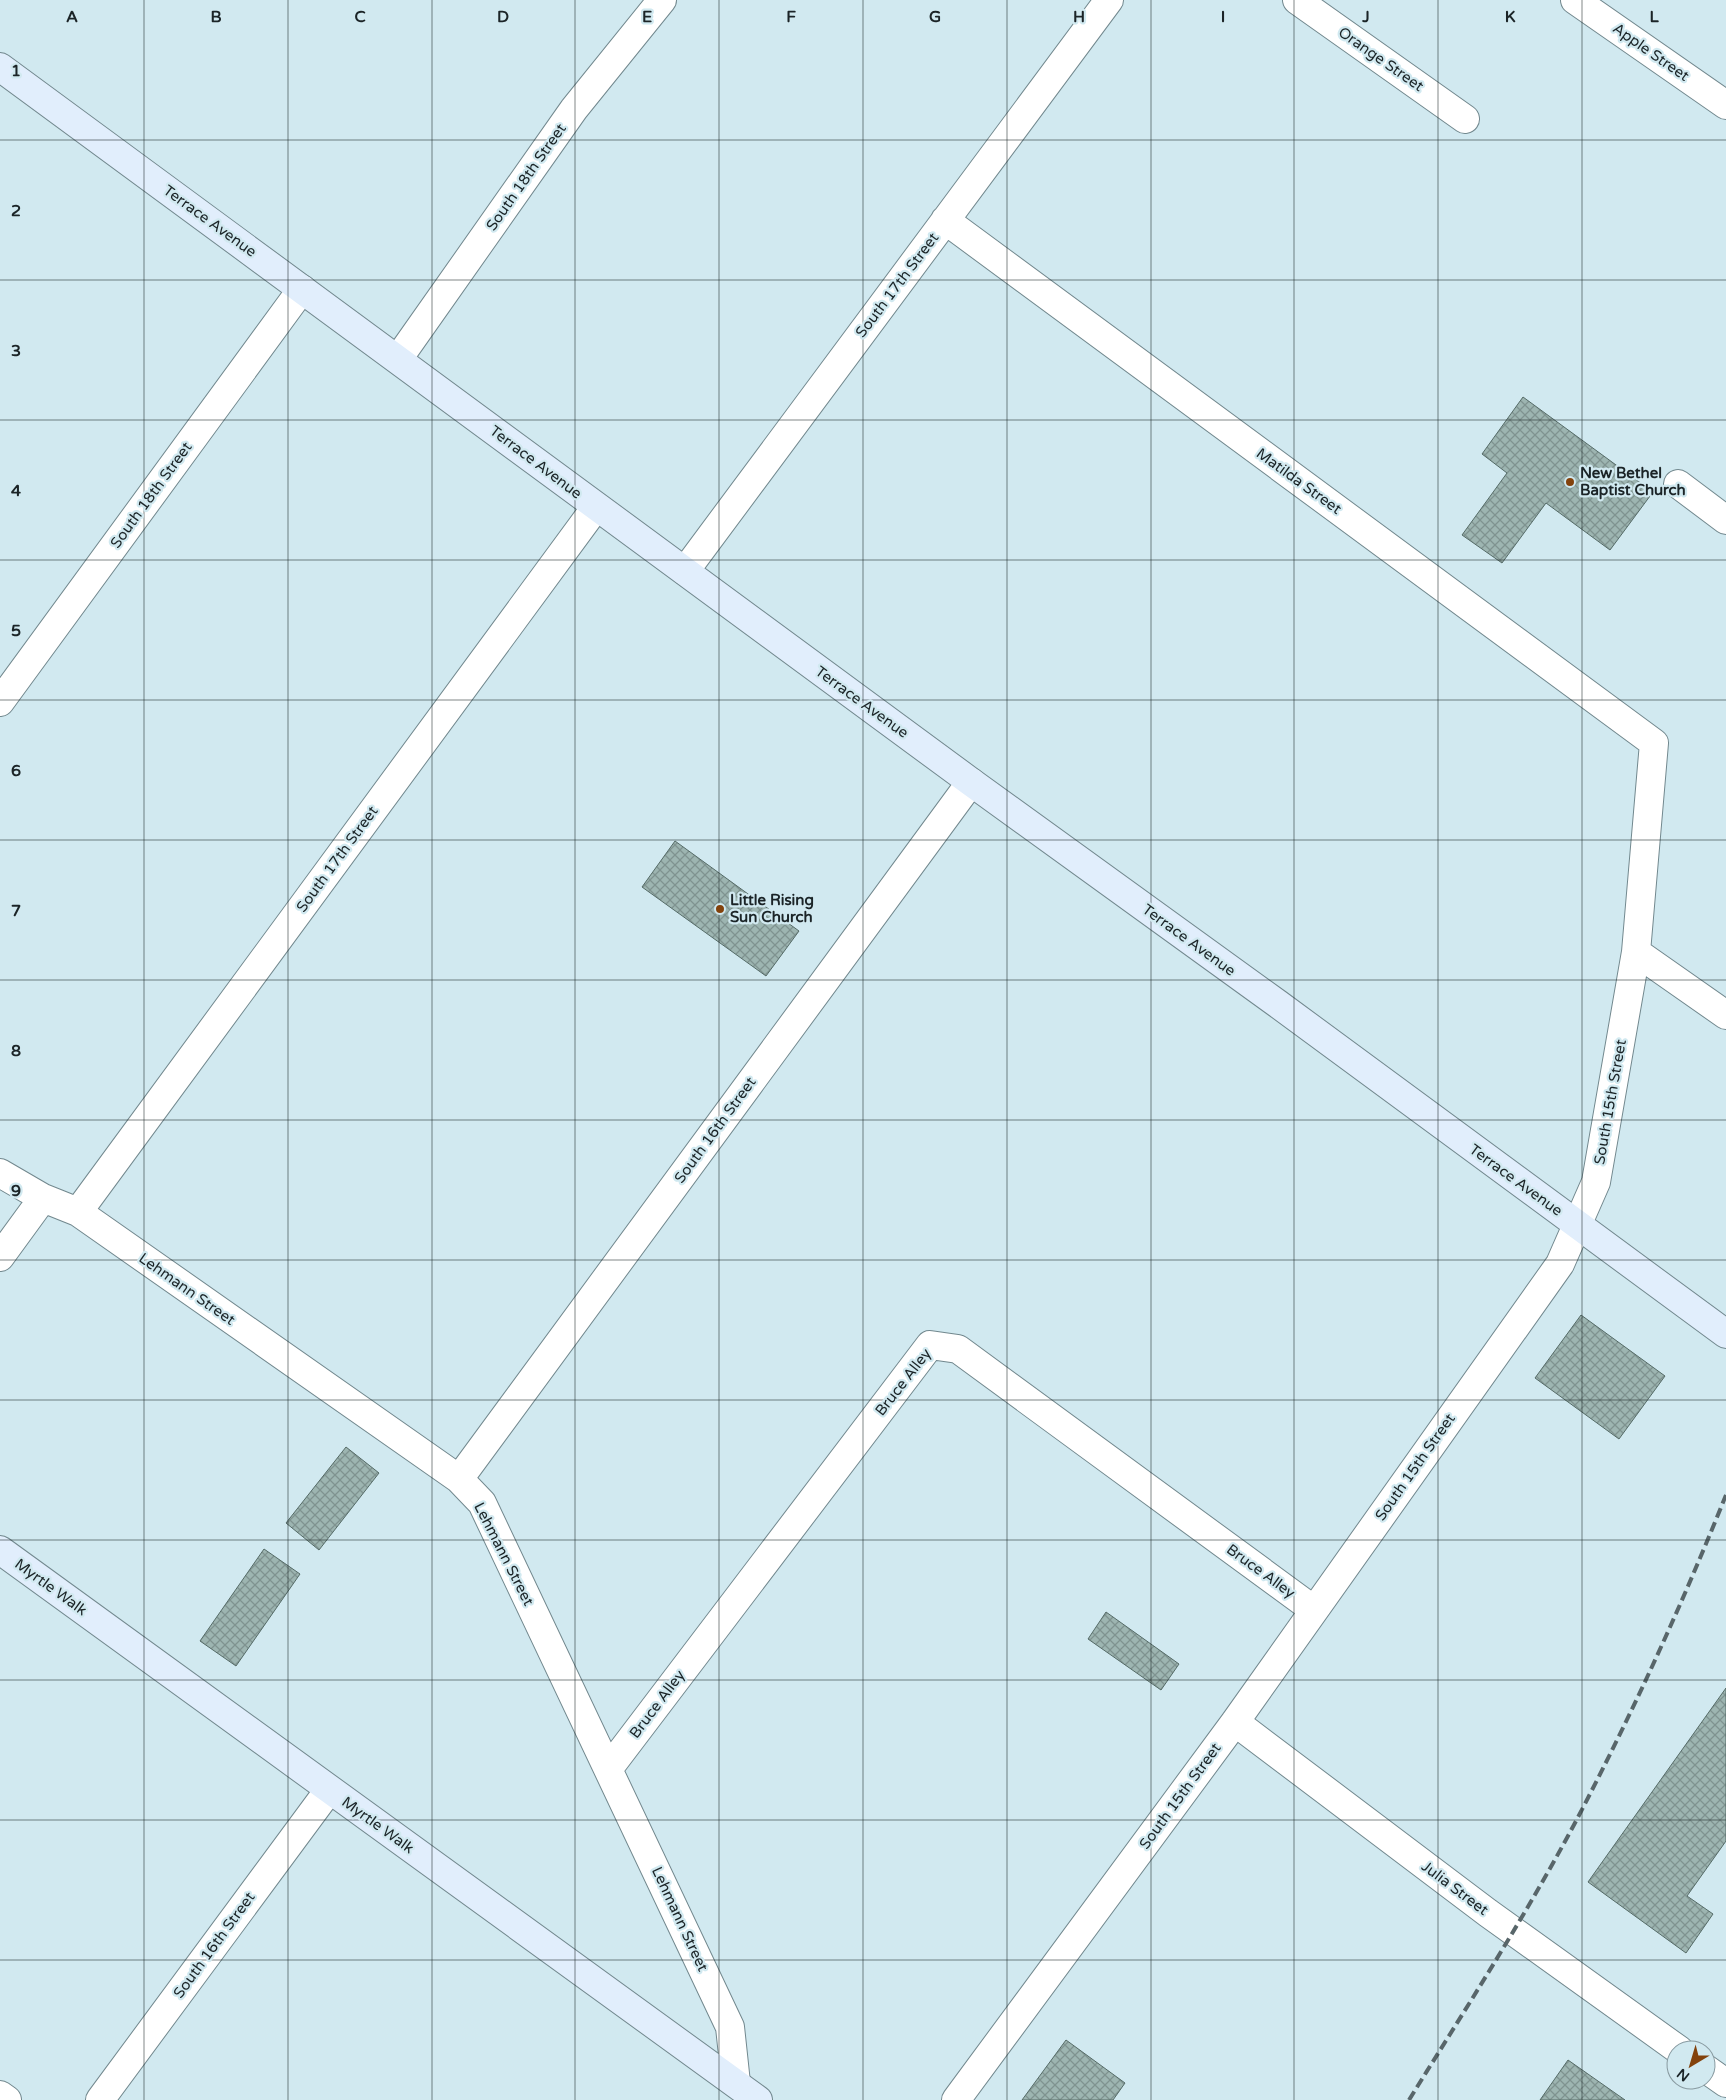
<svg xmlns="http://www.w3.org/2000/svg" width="1726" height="2100" font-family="'Varela Round',sans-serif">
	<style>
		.building { fill: url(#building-cross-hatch); stroke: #556b67 }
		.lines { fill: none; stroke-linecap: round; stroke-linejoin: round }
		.street-casing { stroke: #72888e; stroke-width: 30 }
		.secondary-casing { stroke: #72888e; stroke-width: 30 }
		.street { stroke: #fff; stroke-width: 28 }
		.secondary { stroke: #e1eefc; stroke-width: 28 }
		.rail { stroke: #58666a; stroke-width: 4; stroke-dasharray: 10 5; stroke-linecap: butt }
		.grid { fill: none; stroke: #1b2427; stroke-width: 1; stroke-opacity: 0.55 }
		.poi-dot { fill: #83420c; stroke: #d1e9f0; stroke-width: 2 }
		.labels { text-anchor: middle; stroke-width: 4.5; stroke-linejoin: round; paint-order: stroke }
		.street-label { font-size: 15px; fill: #1b2427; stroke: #d1e9f0 }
		.poi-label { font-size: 15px; font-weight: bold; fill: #1b2427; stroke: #d1e9f0; text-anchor: start }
		.grid-label { font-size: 16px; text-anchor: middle; font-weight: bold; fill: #1b2427; stroke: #d1e9f0; stroke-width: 4.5; stroke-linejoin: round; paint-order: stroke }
	</style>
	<defs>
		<pattern id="building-cross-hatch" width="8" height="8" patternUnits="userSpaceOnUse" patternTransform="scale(1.25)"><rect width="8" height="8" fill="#9db5b1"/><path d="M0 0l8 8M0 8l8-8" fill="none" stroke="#7f9390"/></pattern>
	</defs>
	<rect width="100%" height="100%" fill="#d1e9f0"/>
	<!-- building -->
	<path class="building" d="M1523 397 1653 492 1610 550 1546 503 1502 563 1462 535 1507 473 1482 454Z
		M675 841 799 931 766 976 642 887Z
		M1581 1315 1665 1376 1619 1439 1535 1378Z
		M346 1447 379 1473 319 1550 286 1523Z
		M264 1549 300 1574 236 1666 200 1641Z
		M1106 1612 1179 1664 1161 1690 1088 1639Z
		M1726 1688V1841L1687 1896 1713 1914 1686 1953 1588 1882Z
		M1066 2040 1125 2083 1113 2100H1022Z
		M1568 2060 1625 2100H1540Z"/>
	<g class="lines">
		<!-- street casing -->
		<g class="street-casing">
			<path id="street" d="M1297 0 1465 119
				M1575 0 1726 105
				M945 220 1654 743 1636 952 1596 1182 1560 1264 1235 1722 956 2100
				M398 359 574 109 662 0
				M1678 484 1726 520
				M685 571 1109 0
				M0 702 302 289
				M1636 952 1726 1015
				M0 1173 43 1198 78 1212 459 1479 482 1503 730 2027 736 2083
				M78 1212 596 507
				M0 1257 43 1198
				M459 1479 971 782
				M1235 1722 1488 1913 1679 2050
				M609 1768 930 1345 958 1349 1314 1610
				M1706 2069 1726 2083
				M0 2095 7 2100
				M100 2100 329 1790"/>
		</g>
		<!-- secondary casing -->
		<g class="secondary-casing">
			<path id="secondary" d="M0 67 971 782 1278 1004 1726 1334
				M0 1550 758 2100"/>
		</g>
		<!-- street -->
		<use href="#street" class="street"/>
		<!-- secondary -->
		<use href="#secondary" class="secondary"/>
		<!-- rail -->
		<path class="rail" d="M1409 2100C1466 2008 1525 1917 1576 1821 1632 1714 1681 1607 1726 1495"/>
	</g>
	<!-- grid -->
	<path class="grid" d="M144 0V2100M288 0V2100M432 0V2100M575 0V2100M719 0V2100M863 0V2100M1007 0V2100M1151 0V2100M1294 0V2100M1438 0V2100M1582 0V2100M0 140H1726M0 280H1726M0 420H1726M0 560H1726M0 700H1726M0 840H1726M0 980H1726M0 1120H1726M0 1260H1726M0 1400H1726M0 1540H1726M0 1680H1726M0 1820H1726M0 1960H1726"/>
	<!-- markers -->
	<g class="poi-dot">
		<circle cx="1570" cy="482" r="5"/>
		<circle cx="720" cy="909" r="5"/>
	</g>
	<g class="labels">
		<!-- street labels -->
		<g class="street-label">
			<text transform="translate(1651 52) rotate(35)" y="5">Apple Street</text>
			<text transform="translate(1381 59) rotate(35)" y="5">Orange Street</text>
			<text transform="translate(526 177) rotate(-55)" y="5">South 18th Street</text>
			<text transform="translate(210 221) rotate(36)" y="5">Terrace Avenue</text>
			<text transform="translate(897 285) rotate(-53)" y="5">South 17th Street</text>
			<text transform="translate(536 462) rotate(37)" y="5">Terrace Avenue</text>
			<text transform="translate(1299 481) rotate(36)" y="5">Matilda Street</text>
			<text transform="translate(151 495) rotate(-54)" y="5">South 18th Street</text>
			<text transform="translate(862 702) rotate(36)" y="5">Terrace Avenue</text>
			<text transform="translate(337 859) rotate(-54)" y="5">South 17th Street</text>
			<text transform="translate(1189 940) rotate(36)" y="5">Terrace Avenue</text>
			<text transform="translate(1610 1102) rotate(-80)" y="5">South 15th Street</text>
			<text transform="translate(715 1130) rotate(-54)" y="5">South 16th Street</text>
			<text transform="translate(1516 1180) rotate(36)" y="5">Terrace Avenue</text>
			<text transform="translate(187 1289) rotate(35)" y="5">Lehmann Street</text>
			<text transform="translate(903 1382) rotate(-52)" y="5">Bruce Alley</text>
			<text transform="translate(1415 1467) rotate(-55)" y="5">South 15th Street</text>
			<text transform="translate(504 1554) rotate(63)" y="5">Lehmann Street</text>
			<text transform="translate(1261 1571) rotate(36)" y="5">Bruce Alley</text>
			<text transform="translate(51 1587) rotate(36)" y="5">Myrtle Walk</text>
			<text transform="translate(657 1704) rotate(-53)" y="5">Bruce Alley</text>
			<text transform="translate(1180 1796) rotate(-54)" y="5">South 15th Street</text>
			<text transform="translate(378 1825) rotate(36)" y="5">Myrtle Walk</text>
			<text transform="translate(1455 1888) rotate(37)" y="5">Julia Street</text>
			<text transform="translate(680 1919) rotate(65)" y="5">Lehmann Street</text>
			<text transform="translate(214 1945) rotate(-54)" y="5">South 16th Street</text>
		</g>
		<!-- poi labels -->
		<g class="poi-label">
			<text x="1580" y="478">New Bethel<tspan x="1580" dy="17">Baptist Church</tspan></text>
			<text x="730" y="905">Little Rising<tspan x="730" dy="17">Sun Church</tspan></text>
		</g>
	</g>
	<g class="grid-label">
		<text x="72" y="22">A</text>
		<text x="216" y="22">B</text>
		<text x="360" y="22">C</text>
		<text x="503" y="22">D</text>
		<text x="647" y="22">E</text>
		<text x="791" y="22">F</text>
		<text x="935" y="22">G</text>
		<text x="1079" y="22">H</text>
		<text x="1223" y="22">I</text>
		<text x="1366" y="22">J</text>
		<text x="1510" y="22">K</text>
		<text x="1654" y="22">L</text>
		<text x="16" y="76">1</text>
		<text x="16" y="216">2</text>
		<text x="16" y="356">3</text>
		<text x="16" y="496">4</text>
		<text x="16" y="636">5</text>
		<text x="16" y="776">6</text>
		<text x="16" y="916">7</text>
		<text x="16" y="1056">8</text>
		<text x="16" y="1196">9</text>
	</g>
	<!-- north arrow -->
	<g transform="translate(1691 2065) rotate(218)"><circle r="24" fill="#d1e9f0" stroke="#889aa0"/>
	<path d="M0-4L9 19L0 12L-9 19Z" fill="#83420c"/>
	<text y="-8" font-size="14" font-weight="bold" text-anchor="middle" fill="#1b2427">N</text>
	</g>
</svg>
